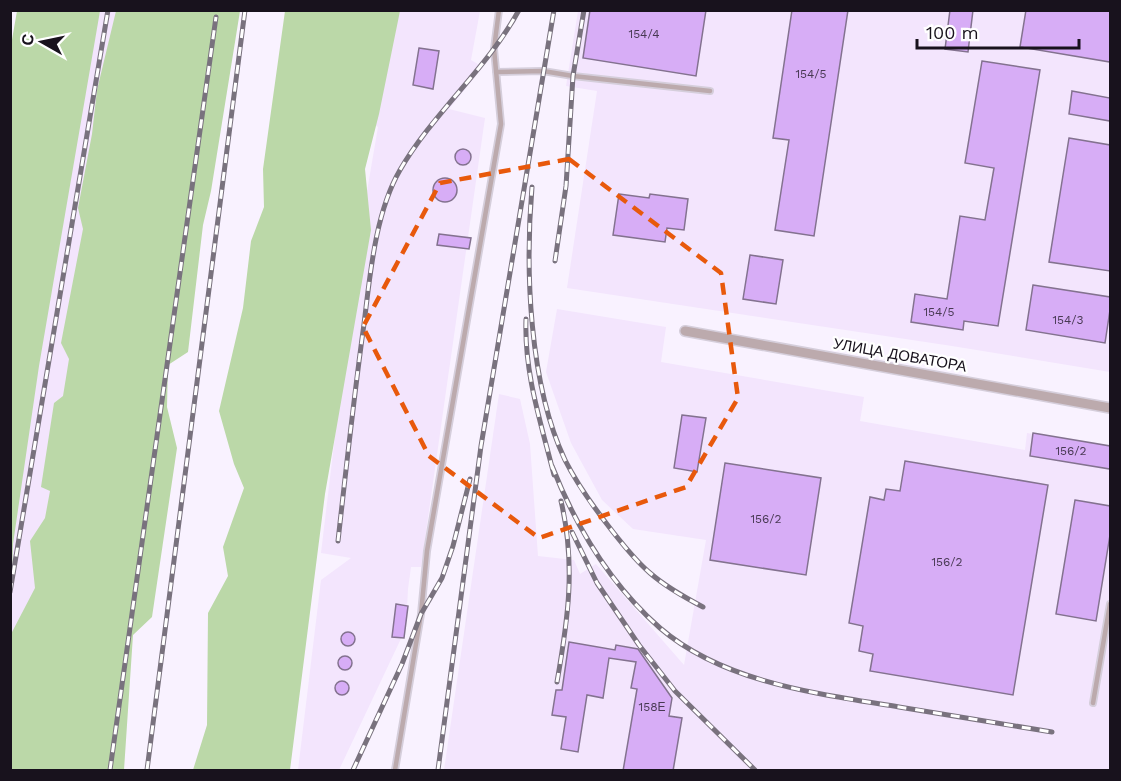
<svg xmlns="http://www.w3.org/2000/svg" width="1121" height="781" font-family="'Work Sans',sans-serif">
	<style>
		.built { fill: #f3e5fd }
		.green { fill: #bbd8a8 }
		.building { fill: #d7adf6; stroke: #83728f; stroke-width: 1.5 }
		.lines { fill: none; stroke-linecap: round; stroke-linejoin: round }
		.service-casing { stroke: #d5cedb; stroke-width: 8 }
		.minor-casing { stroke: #d5cedb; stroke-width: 12 }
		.service { stroke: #bcaaad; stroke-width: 4.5 }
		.minor { stroke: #bcaaad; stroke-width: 9 }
		.rail-casing { stroke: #79727e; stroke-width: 5 }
		.rail { stroke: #fff; stroke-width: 3; stroke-dasharray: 9; stroke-linecap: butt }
		.marked { fill: none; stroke: #e8590c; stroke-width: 4.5; stroke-dasharray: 12 8; stroke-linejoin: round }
		.labels { text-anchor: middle; stroke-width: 4.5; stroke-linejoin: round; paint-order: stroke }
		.number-label { font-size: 12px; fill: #483953 }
		.street-label { font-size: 15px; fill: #18121d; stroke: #fff }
	</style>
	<rect width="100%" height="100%" fill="#f9f2ff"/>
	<!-- built -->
	<path class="built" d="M68 11H149L11 739V333Z
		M396 11H480L471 60 483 67 449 109 485 118 421 567H411L408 589 406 628 339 770H298L321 580 351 558 321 553 358 244 378 127 375 125Z
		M578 11H1110V372L952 346 567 288 597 91 566 86Z
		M557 309 666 327 661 362 864 397 860 421 1025 450 1027 433 1110 447V770H444L499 394 520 399 530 444 538 556 574 560 580 574 596 564 684 665 706 540 633 529 602 500 571 443 546 372Z"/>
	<!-- green -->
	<path class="green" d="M17 11H100L39 366 13 544 11 611 10 51Z
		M116 11H240L211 191 203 225 188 352 168 365 167 407 177 448 152 617 133 635 124 770H11V634L35 588 30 541 45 518 50 491 41 487 54 403 63 396 69 359 61 343 83 229 78 208 92 134 97 90Z
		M285 11H400L379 114 365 169 371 230 325 494 290 770H193L207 725 208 613 228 576 223 547 244 488 234 464 219 411 243 308 251 241 264 207 263 169Z"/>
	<!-- building -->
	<path class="building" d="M590 10H706L696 76 583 58Z
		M792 10H848L814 236 775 230 789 140 773 138Z
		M950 10H973L968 52 945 49Z
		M1026 10H1110V62L1020 47Z
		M419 48 439 51 433 89 413 85Z
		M982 61 1040 70 998 326 964 321 963 330 911 322 915 294 947 299 960 216 985 220 994 168 965 163Z
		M1072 91 1110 98V121L1069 114Z
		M1069 138 1110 145V271L1049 262Z
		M455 157a8 8 0 1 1 16 0a8 8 0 1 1-16 0Z
		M433 190a12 12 0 1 1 24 0a12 12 0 1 1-24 0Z
		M619 194 649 198 650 194 688 199 684 230 667 228 665 242 613 235Z
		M439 234 471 238 469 249 437 245Z
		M750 255 783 260 776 304 743 299Z
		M1033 285 1110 297V310L1105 343 1026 330Z
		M682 415 706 418 697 472 674 468Z
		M1033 433 1110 446V469L1030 456Z
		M905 461 1048 485 1013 695 870 671 873 654 859 651 863 626 849 623 870 497 884 500 886 489 900 491Z
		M725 463 821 478 806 575 710 560Z
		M1075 500 1110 506V535L1096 621 1056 614Z
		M396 604 408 606 404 638 392 637Z
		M341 639a7 7 0 1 1 14 0a7 7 0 1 1-14 0Z
		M569 642 615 650 616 645 638 649 672 698 669 716 682 718 673 771H623L637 689 631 688 636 662 609 658 603 698 587 695 578 752 561 749 566 717 552 715 556 690H562Z
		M338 663a7 7 0 1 1 14 0a7 7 0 1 1-14 0Z
		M335 688a7 7 0 1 1 14 0a7 7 0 1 1-14 0Z"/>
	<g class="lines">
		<!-- service casing -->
		<g class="service-casing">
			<path id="service" d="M496 72 543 71 573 76 710 91
				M1093 703 1110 604
				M395 770 421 614 427 551 501 124 494 49 499 10"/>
		</g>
		<!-- minor casing -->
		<g class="minor-casing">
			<path id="minor" d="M685 331 1110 408"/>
		</g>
		<!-- service -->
		<use href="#service" class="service"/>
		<!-- minor -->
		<use href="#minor" class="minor"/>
		<!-- rail casing -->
		<g class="rail-casing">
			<path id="rail" d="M532 187C525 269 529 384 565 460 578 486 595 509 613 532 624 546 636 561 650 573 666 587 684 597 703 607
				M555 261 566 186 573 76 584 10
				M526 319C524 373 541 423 554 475
				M552 466C576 527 610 584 660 628 724 683 819 694 899 707 950 715 1001 724 1052 732
				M572 532 597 583 639 645 675 691 755 770
				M338 541C346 469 354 396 364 324 370 276 375 213 400 170 433 113 487 69 519 10
				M10 592 108 10
				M557 682C568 619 576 565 561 501
				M110 770 216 17
				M147 770 245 10
				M353 770 402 664 421 614 442 578 453 546 470 479
				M438 770 481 446 554 10"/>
		</g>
		<!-- rail -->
		<use href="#rail" class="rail"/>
	</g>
	<!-- marked area -->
	<path class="marked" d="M569 159 721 273 738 398 686 487 539 538 429 456 363 327 440 183Z"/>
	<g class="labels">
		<!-- number labels -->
		<g class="number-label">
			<text x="644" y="38">154/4</text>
			<text x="811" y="78">154/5</text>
			<text x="939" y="316">154/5</text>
			<text x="1068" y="324">154/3</text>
			<text x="1071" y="455">156/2</text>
			<text x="766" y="523">156/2</text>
			<text x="947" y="566">156/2</text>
			<text x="652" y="711">158Е</text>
		</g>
		<!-- street labels -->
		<g class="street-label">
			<text transform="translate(900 355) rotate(10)" y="5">УЛИЦА ДОВАТОРА</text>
		</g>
	</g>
	<!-- border -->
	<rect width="1121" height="781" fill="none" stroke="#18121d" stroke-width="24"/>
	<!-- north arrow -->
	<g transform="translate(42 42) rotate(279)" stroke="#ffffff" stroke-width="4.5" paint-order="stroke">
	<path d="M0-4.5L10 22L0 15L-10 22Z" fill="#18121d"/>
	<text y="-9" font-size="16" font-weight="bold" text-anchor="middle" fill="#18121d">С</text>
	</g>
	<!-- scale -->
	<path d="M917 39v9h162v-9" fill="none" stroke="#18121d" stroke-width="3"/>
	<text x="926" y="39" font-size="18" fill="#18121d" stroke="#ffffff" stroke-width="4.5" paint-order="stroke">100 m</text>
</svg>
